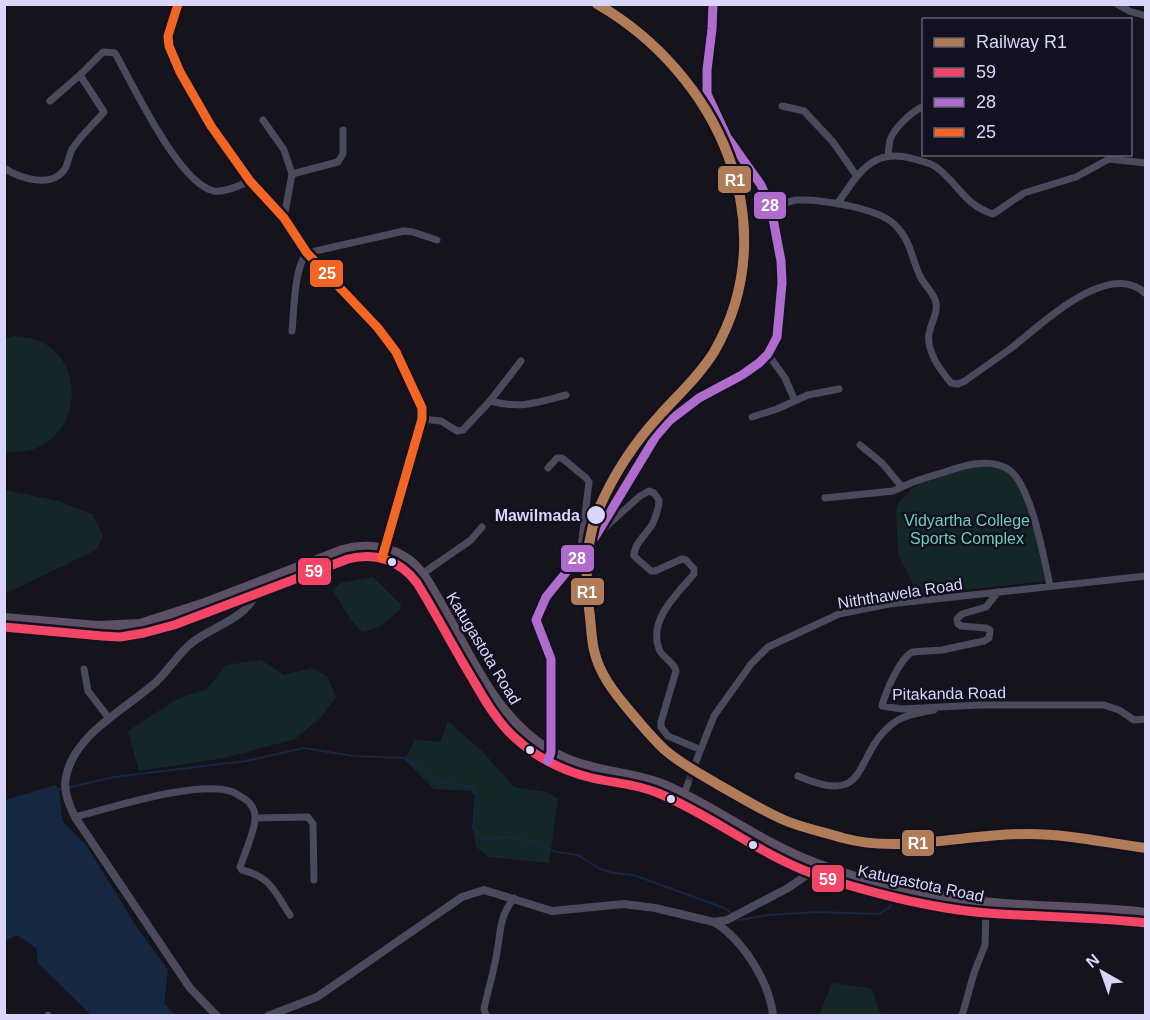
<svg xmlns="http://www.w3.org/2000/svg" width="1150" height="1020" font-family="Helvetica,sans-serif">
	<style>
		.green { fill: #142726 }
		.water { fill: #162741 }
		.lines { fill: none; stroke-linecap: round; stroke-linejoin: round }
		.stream { stroke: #162741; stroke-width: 2 }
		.minor-tunnel { stroke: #32313d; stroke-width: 7; stroke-dasharray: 7 3.5; stroke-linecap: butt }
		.minor { stroke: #4b4a5c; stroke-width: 7 }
		.tertiary { stroke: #4b4a5c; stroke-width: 8 }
		.trunk { stroke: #5c5064; stroke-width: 10 }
		.bus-1-casing { stroke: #131020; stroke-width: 14 }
		.bus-2-casing { stroke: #131020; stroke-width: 14 }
		.bus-3-casing { stroke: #131020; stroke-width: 14 }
		.bus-1 { stroke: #f34667; stroke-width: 9 }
		.bus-2 { stroke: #b06ccc; stroke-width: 9 }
		.bus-3 { stroke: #f26522; stroke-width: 9 }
		.rail-1-casing { stroke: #131020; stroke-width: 15 }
		.rail-1 { stroke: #b07c57; stroke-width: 10 }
		.stop-dot { fill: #d9d6f9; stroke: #131020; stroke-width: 2 }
		.labels { text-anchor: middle; stroke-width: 5; stroke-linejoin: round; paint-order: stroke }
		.stop-label { font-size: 16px; font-weight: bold; fill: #d9d6f9; stroke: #131020; text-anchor: end }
		.park-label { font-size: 16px; fill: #6ccfb4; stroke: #131020 }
		.street-label { font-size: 16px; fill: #d9d6f9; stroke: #131020 }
		.line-badge { stroke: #131020; stroke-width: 2 }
		.badge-label { font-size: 16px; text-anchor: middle; font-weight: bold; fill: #fff }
	</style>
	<rect width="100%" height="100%" fill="#15141c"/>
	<!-- green -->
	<path class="green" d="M15 336C21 337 28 337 34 339 82 354 84 423 41 446 29 452 17 452 5 452V338Z
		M975 467C987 467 1002 467 1011 475 1030 492 1039 555 1045 581L919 595 898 554 896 511 898 504 911 489 923 482 947 472Z
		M5 490 58 501 92 514 103 536 96 550 5 594Z
		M373 577 401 605 400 610 379 627 362 632 351 620 333 591 341 583Z
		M261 660 284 675 311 668 327 676 336 697 321 717 295 739 224 758 139 771 128 731 177 699 207 689 226 665Z
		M448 721 484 753 514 787 547 792 558 799 549 863 489 857 476 847 473 828 475 795 471 791 434 789 405 760 415 739 440 742Z
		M832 983 871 988 881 1015H819Z"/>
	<!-- water -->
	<path class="water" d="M56 785 59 790 62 821 87 846 134 923 168 970 164 1003 175 1015H91L38 963 36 948 17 935 5 941V800Z"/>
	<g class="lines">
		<!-- stream -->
		<path class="stream" d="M58 790 114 777 246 761 304 748 353 756 404 758 422 769 434 781 472 787 476 795 473 828 477 835 484 839 511 837 530 841 556 852 578 855 600 869 614 873 634 875 724 908 733 914
			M737 918 740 920 768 915 816 912 879 914 889 908 892 902"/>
		<!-- minor-tunnel -->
		<path class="minor-tunnel" d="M688 783 695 764"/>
		<!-- minor -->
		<path class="minor" d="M1117 4 1129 11 1146 16
			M50 101 80 75 103 52 115 53C133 85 179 184 214 191 225 193 240 185 250 181
			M782 106 804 111 833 142 856 175
			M263 120 284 150 292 174 284 218
			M888 155C889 150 889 144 890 140 894 128 912 111 924 106
			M4 168C21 179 51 188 64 170 69 164 68 155 73 148 81 135 94 124 104 112L80 75
			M292 174 338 162 343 154V130
			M838 203C859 172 873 147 914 159 921 161 931 163 936 167 958 183 964 205 993 214L1024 193 1076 177 1109 159 1146 163
			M771 208C779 205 789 201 797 200 821 199 877 208 894 224 911 240 911 257 920 276 924 285 935 294 936 303 938 312 932 321 930 330 924 348 940 370 951 383L958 384 965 381C980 370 995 360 1010 349 1039 327 1109 257 1146 294
			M292 331C294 312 294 267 307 253L404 231 413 232 437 240
			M768 354 785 378 795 401
			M490 401C521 409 536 403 566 395
			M752 417 777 409 808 395 839 389
			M422 419 441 421 457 431 463 430 490 401 521 361
			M860 445 882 463 902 487C915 480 931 476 945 472 964 465 989 458 1008 469 1031 483 1044 559 1050 586
			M548 468 557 458H562L586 478 589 482 580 555
			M825 498 893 491 902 487
			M600 532 640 496 649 491 654 493 659 500C659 507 656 516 653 523 647 534 634 543 634 556L651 571H655L682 559 686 560 694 569V574C677 594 648 620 659 649 662 658 674 661 676 671L661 722V727L668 736 699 749
			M422 574 471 540 482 527
			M998 592 986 607 962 614 957 619 958 624 961 626 986 628 990 630 989 638 984 641 942 650 912 652C899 660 886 691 882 706L902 709 979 705H1104L1119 710 1134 720 1146 719
			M84 669 88 691 108 717
			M695 764 714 716 751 664 768 647 839 614 889 604 1146 576
			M798 776C871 808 852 757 891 725 903 715 918 713 934 710
			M683 798 688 783
			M75 817C111 808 199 779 233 792 237 794 241 797 245 799 251 803 256 811 255 819 255 830 244 855 240 867L242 870C271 877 274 891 290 915
			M255 818 308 817 313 824 314 880
			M48 1015V1016
			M486 1016 484 1009C488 990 494 971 497 952 501 930 499 917 514 898
			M962 1016 974 973 985 945 986 913"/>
		<!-- tertiary -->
		<path class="tertiary" d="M178 4 168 36 169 46 180 72 211 126 250 181 284 218 307 253 378 328 396 352 422 408V419L383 555
			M550 755 551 659 536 620 546 597 595 537 656 436 669 421 699 398 742 375 759 363 768 354 777 337 782 283 781 261 771 208 761 185 727 137 707 94V70L712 29 713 4
			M714 922C742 939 770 982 773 1016
			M217 1016 190 988 75 817C69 805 63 791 66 777 74 734 126 709 156 682 169 670 179 652 194 641 215 625 247 619 257 591
			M268 1016 317 997 462 897 484 890 552 911 624 904 655 908 714 922 727 920 788 888 813 871"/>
		<!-- trunk -->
		<path class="trunk" d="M4 618 98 626 140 624 205 603 343 550C365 544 391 546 410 561 427 575 436 597 447 615 475 665 499 721 551 751 588 774 632 770 671 788 721 811 765 845 817 864 863 881 914 894 963 900 1023 908 1085 906 1146 913
			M4 627 102 636 120 637 144 633 174 625 348 559C375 552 400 560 417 583 435 612 451 643 469 673 482 695 494 718 513 736 535 757 563 771 592 778 614 783 637 784 658 793 711 815 756 852 811 873 862 891 933 909 987 913 1040 917 1093 917 1146 923"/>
		<!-- bus-1 casing -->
		<g class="bus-1-casing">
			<path id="bus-1" d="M4 627 102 636 120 637 144 633 174 625 348 559C375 552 400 560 417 583 435 612 451 643 469 673 482 695 494 718 513 736 535 757 563 771 592 778 614 783 637 784 658 793 711 815 756 852 811 873 862 891 933 909 987 913 1040 917 1093 917 1146 923"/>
		</g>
		<!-- bus-2 casing -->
		<g class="bus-2-casing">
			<path id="bus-2" d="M548 761 551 752V659L536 620 546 597 595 537 656 436 669 421 699 398 742 375 759 363 768 354 777 337 782 283 781 261 771 208 761 185 727 137 707 94V70L712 29 713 4"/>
		</g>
		<!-- bus-3 casing -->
		<g class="bus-3-casing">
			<path id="bus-3" d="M178 4 168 36 169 46 180 72 211 126 250 181 284 218 307 253 378 328 396 352 422 408V419L382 558"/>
		</g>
		<!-- bus-1 -->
		<use href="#bus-1" class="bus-1"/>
		<!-- bus-2 -->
		<use href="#bus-2" class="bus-2"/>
		<!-- bus-3 -->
		<use href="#bus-3" class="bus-3"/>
		<!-- rail-1 casing -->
		<g class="rail-1-casing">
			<path id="rail-1" d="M597 4C717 73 788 224 714 352 700 375 678 395 660 415 634 443 612 477 597 513 586 543 585 578 589 609 591 622 591 637 594 650 599 673 613 691 628 709 640 723 651 737 665 750 681 764 699 773 717 784 739 796 761 810 784 820 802 828 824 832 843 838 901 854 970 833 1029 834 1068 834 1107 843 1146 848"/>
		</g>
		<!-- rail-1 -->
		<use href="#rail-1" class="rail-1"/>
	</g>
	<!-- markers -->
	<g class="stop-dot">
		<circle cx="596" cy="515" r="10"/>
		<circle cx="392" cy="562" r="5"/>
		<circle cx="530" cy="750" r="5"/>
		<circle cx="671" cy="799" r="5"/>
		<circle cx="753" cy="845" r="5"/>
	</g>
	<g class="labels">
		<!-- stop labels -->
		<g class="stop-label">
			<text x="580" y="521">Mawilmada</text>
		</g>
		<!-- park labels -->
		<g class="park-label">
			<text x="967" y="526">Vidyartha College<tspan x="967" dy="18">Sports Complex</tspan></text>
		</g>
		<!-- street labels -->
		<g class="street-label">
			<text transform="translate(900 593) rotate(-9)" y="6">Niththawela Road</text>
			<text transform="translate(484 648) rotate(59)" y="6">Katugastota Road</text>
			<text transform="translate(949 693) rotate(-1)" y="6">Pitakanda Road</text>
			<text transform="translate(921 883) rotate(12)" y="6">Katugastota Road</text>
		</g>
	</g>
	<g class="line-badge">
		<rect x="717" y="165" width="35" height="29" rx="6" fill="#b07c57"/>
		<rect x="753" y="191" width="34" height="29" rx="6" fill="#b06ccc"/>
		<rect x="309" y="259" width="35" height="29" rx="6" fill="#f26522"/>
		<rect x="560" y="544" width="35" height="29" rx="6" fill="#b06ccc"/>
		<rect x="297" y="557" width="35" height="29" rx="6" fill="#f34667"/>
		<rect x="570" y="577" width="35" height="29" rx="6" fill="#b07c57"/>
		<rect x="901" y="829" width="34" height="28" rx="6" fill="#b07c57"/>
		<rect x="811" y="864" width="34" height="29" rx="6" fill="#f34667"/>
	</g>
	<g class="badge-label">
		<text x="735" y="186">R1</text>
		<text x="770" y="211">28</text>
		<text x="327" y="279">25</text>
		<text x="577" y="564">28</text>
		<text x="314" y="577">59</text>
		<text x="587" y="598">R1</text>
		<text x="918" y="849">R1</text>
		<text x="828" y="885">59</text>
	</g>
	<!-- border -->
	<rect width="1150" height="1020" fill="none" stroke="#d9d6f9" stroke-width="12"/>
	<!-- legend -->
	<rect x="922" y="18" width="210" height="138" fill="#131020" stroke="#625f77" stroke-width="1.5"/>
	<rect x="934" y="38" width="30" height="9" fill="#b07c57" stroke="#625f77" stroke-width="1.5"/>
	<text x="976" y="48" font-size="18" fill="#d9d6f9">Railway R1</text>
	<rect x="934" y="68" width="30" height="9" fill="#f34667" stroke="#625f77" stroke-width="1.5"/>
	<text x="976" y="78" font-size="18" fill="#d9d6f9">59</text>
	<rect x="934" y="98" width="30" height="9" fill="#b06ccc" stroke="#625f77" stroke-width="1.5"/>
	<text x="976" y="108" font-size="18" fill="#d9d6f9">28</text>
	<rect x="934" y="128" width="30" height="9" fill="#f26522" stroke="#625f77" stroke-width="1.5"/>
	<text x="976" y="138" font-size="18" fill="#d9d6f9">25</text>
	<!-- north arrow -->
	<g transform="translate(1102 972) rotate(320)" stroke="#131020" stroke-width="4.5" paint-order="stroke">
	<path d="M0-4.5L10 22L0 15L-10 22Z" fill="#d9d6f9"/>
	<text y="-9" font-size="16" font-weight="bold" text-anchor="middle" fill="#d9d6f9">N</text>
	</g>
</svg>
